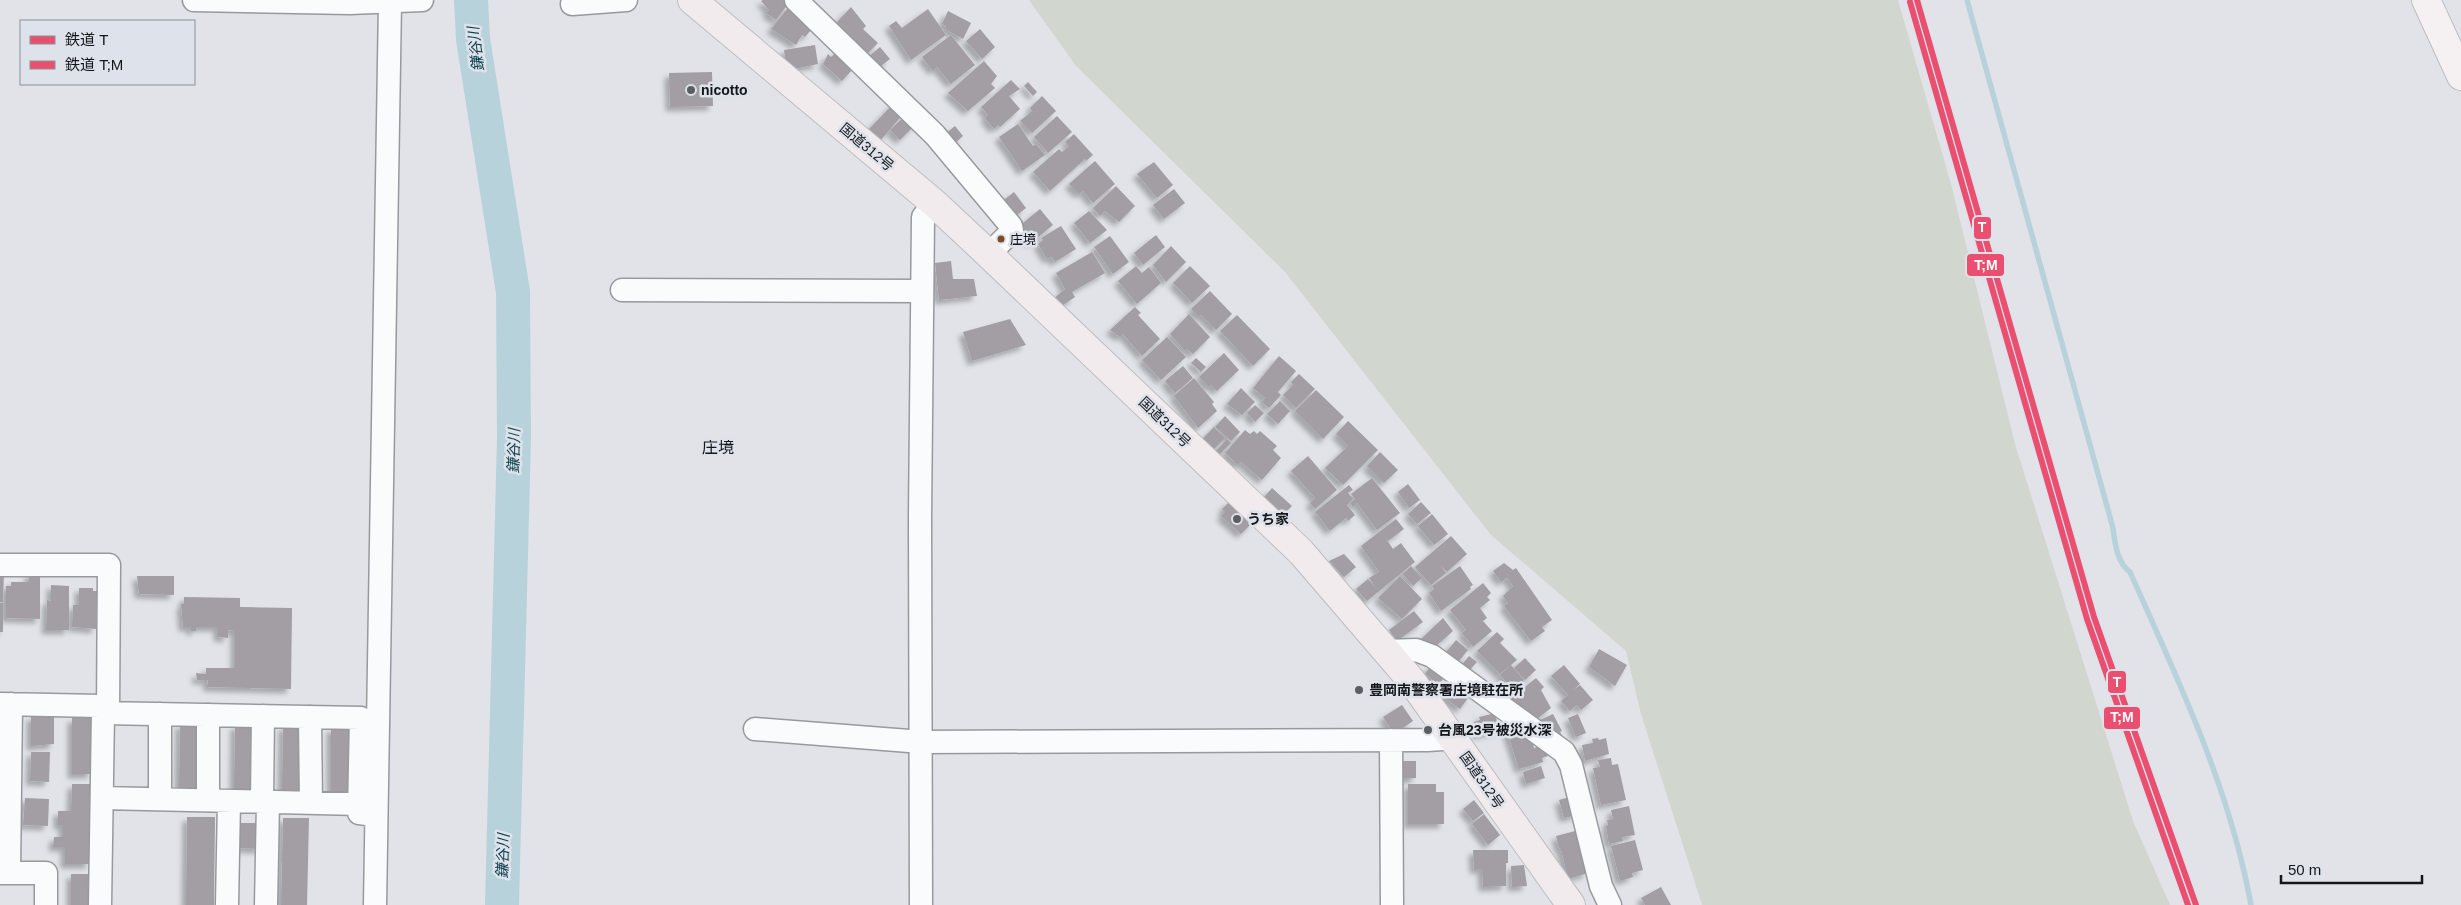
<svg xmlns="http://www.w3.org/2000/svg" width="2461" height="905" font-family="Arial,'Noto Sans JP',sans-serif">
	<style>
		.green { fill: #d1d6ce }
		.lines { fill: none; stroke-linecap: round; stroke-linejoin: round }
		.stream { stroke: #b8d2db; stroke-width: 5.5 }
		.river { stroke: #b8d2db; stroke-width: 34 }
		.building { fill: #a29ea4; filter: url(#shadow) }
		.minor-casing { stroke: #98999d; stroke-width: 25 }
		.major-casing { stroke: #bdbdc0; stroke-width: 30 }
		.highway-casing { stroke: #bdbdc0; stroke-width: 30 }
		.minor { stroke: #fafbfc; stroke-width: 22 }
		.major { stroke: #f5f1f2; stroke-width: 28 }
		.highway { stroke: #f1ebed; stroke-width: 28 }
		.rail-1-casing { stroke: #dee2eb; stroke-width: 10 }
		.rail-2-casing { stroke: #dee2eb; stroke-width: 10 }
		.rail-1 { stroke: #ea4f6f; stroke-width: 6 }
		.rail-2 { stroke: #ea4f6f; stroke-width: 6 }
		.poi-dot { fill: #5c5e61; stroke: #dee2eb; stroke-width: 2 }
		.bus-dot { fill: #7a4b2a; stroke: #dee2eb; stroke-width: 2 }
		.labels { text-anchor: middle; stroke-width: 5; stroke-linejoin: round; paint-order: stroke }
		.bus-label { font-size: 13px; fill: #141619; stroke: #dee2eb; text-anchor: start }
		.poi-label { font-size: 14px; font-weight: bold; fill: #141619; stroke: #dee2eb; text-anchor: start }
		.street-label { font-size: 14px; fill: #141619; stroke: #dee2eb }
		.water-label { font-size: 15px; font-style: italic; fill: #0b3e4c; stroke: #dee2eb }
		.quarter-label { font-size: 16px; fill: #141619; stroke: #dee2eb }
		.line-badge { stroke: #dee2eb; stroke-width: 2 }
		.badge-label { font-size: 14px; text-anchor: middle; font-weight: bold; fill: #fff }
	</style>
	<defs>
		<filter id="shadow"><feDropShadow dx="-4.5" dy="4.5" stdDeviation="2.5" flood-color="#0004"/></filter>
	</defs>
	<rect width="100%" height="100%" fill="#e1e3e8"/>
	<!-- green -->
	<path class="green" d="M1029 0H1898L1951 184 2015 444 2133 821 2170 905H1702L1641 714 1626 651 1491 535 1285 272 1076 66Z"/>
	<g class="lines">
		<!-- stream -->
		<path class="stream" d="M1967 0 2113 528C2115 543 2117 563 2130 572 2178 680 2230 788 2251 905"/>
		<!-- river -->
		<path class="river" d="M471 0 473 39 513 292 514 438 502 905"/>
	</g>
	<!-- building -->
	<path class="building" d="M763 0H786L789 3 776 20 766 13 769 10 761 1Z
		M790 5 811 22 807 27 811 30 805 37 802 35 796 45 771 29Z
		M851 7 866 26 863 29 878 43 864 57 836 29 839 25 837 22Z
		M928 9 946 35 911 60 889 26 896 21 902 28Z
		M948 11 971 23 963 39 945 29 946 26 942 24Z
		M980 29 995 47 982 59 966 41Z
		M951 35 975 65 951 84 937 67 933 71 922 57Z
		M815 45 818 64 794 69V67H789L786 64 784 50Z
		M880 47 890 59 877 69 868 57Z
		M837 51 853 69 842 81 823 64 828 54 831 57Z
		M984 61 997 76 991 84 995 88 968 111 948 93Z
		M712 72 713 106 670 107 669 73Z
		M1011 80 1020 89 1009 96 1020 109 1000 127 998 125 994 129 985 118 988 115 981 107Z
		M1028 82 1037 92 1033 96 1024 86Z
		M1042 96 1056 111 1032 133 1020 121 1032 111 1030 108Z
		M895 102 905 112 880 141 868 130Z
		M907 114 917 123 900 140 890 130Z
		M1057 116 1072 132 1048 153 1034 137Z
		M1018 124 1033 146 1036 144 1045 155 1022 171 999 137Z
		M955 126 963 136 953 145 945 134Z
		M1074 134 1093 155 1086 161 1085 159 1050 191 1033 172 1059 149 1062 152 1069 146 1065 142Z
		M1095 161 1115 184 1093 203 1083 191 1079 194 1069 184Z
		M1154 162 1173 185 1157 198 1137 174Z
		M1116 186 1135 206 1119 222 1105 211 1100 216 1093 208Z
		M1174 189 1185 203 1164 219 1153 205Z
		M1014 192 1026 208 1012 219 1000 203Z
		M1040 209 1053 225 1031 243 1018 227Z
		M1089 211 1107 230 1090 243 1074 223Z
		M1061 226 1076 249 1055 262 1051 257 1047 259 1038 244 1043 240 1041 238Z
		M1156 235 1165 247 1143 265 1134 253Z
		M1110 236 1129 262 1113 274 1094 247Z
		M1171 246 1186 262 1166 282 1153 265Z
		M1092 252 1105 273 1072 292 1075 297 1063 305 1062 304 1059 306 1053 299 1065 289 1056 273Z
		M951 261 953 279H974L977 296 939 300 935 263Z
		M1136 266 1142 273 1149 267 1161 283 1137 304 1118 281Z
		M1190 266 1210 286 1192 303 1173 283Z
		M1210 291 1232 314 1216 330 1201 315 1199 317 1191 309Z
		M1135 307 1141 313 1138 315 1160 339 1142 356 1123 334 1120 337 1110 330Z
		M1189 314 1210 337 1193 354 1187 349 1185 351 1170 334Z
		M1237 315 1270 349 1253 366 1220 331Z
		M1010 319 1026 345 972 361 963 332Z
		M1167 337 1186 357 1161 380 1142 360Z
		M1224 353 1239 370 1217 391 1211 385 1209 387 1199 377Z
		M1279 356 1296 371 1278 392 1281 395 1269 408 1262 402 1265 398 1253 388Z
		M1196 358 1206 367 1201 372 1191 363Z
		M1183 366 1193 378 1175 393 1165 381Z
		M1299 374 1315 389 1296 408 1283 395 1293 385 1291 382Z
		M1194 378 1214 402 1212 404 1217 411 1198 428 1174 396Z
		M1241 388 1255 402 1242 415 1227 404Z
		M1316 390 1344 417 1323 439 1295 411Z
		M1280 401 1290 411 1278 424 1267 414Z
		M1255 405 1264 413 1255 422 1247 413Z
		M1225 416 1240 432 1231 441 1215 427Z
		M1348 421 1378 450 1343 485 1325 468 1348 446 1336 434Z
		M1214 427 1225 438 1213 450 1202 439Z
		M1245 430 1250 434 1254 431 1257 434 1260 431 1277 446 1273 450 1281 458 1262 480 1241 462 1238 465 1225 453Z
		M1227 439 1231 443 1218 456 1215 452Z
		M1380 452 1398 470 1384 483 1367 466Z
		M1308 456 1337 490 1315 509 1310 503 1315 498 1291 471Z
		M1372 478 1400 513 1377 530 1357 503 1353 507 1350 503 1355 499 1351 494Z
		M1408 484 1420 500 1409 508 1398 492Z
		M1349 485 1353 490 1348 493 1353 499 1347 505 1355 515 1348 521 1346 518 1330 531 1315 512Z
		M1272 488 1292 506 1283 515 1264 497Z
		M1231 500 1253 522 1241 534 1221 516 1225 512 1222 509Z
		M1421 502 1431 513 1417 524 1408 514Z
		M1432 514 1448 534 1434 545 1418 526Z
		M1396 519 1404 529 1388 541 1383 534 1393 549 1401 543 1415 562 1367 601 1356 589 1368 579 1376 588 1369 578 1379 572 1361 546Z
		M1451 536 1467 554 1447 572 1440 565 1446 573 1431 585 1415 567Z
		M1344 554 1356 567 1344 577 1329 561Z
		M1504 563 1513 570 1516 568 1552 620 1542 627 1545 631 1531 641 1504 606 1508 603 1503 596 1513 586 1507 578 1501 582 1493 571Z
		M1411 566 1422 578 1413 586 1403 574Z
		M1460 566 1473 585 1470 587 1471 589 1441 611 1429 593 1434 589 1432 586Z
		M0 572H4L3 602H0Z
		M29 573H40V619L6 618V586H11V582H29Z
		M137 576H174V595L139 594Z
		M1400 576 1422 599 1402 619 1378 598Z
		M1483 583 1491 593 1487 597 1490 600 1480 608 1487 618 1483 621 1492 631 1473 647 1462 633 1466 630 1450 610Z
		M51 585 69 586V630H46L47 600 51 601Z
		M79 588H93V591H97L96 629 72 627 73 605H79Z
		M184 597 240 598V607L292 608 291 689 207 687 208 680H197L196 673 206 674V668H235V631L228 630V638L218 637V627H196V631H191V627H183L181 604H184Z
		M0 603H3V632H0Z
		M1414 611 1423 622 1397 641 1389 630Z
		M1443 618 1453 631 1435 647 1419 641Z
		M1497 632 1504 639 1500 643 1517 660 1500 674 1477 651Z
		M1456 640 1468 650 1455 666 1443 656Z
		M1599 649 1627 665 1615 686 1589 667Z
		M1469 656 1477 662 1466 674 1459 668Z
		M1525 658 1536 670 1525 680 1514 668Z
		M1432 664 1446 674 1439 685 1425 674Z
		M1511 665 1524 680 1513 690 1500 675Z
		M1564 665 1580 684 1573 690 1580 685 1593 700 1581 710 1577 705 1570 711 1561 701 1568 695 1551 676Z
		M1536 678 1544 687 1541 690 1551 708 1533 722 1510 699Z
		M1449 679 1471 694 1460 709 1439 694Z
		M1402 705 1413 721 1394 734 1383 717Z
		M1495 713 1499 730 1477 735 1474 722 1480 720 1479 717Z
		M46 714H54V744L31 746V716H46Z
		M1553 714 1562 731 1560 732 1563 737 1558 740 1552 729 1547 733 1540 720Z
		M1578 714 1586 733 1576 737 1568 718Z
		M72 718H92V774H72Z
		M180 724H200L199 788H179Z
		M235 725H253V790H234Z
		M283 726H301L300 791H282Z
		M1512 726 1530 734 1534 748 1544 745 1548 756 1542 758 1543 762 1519 769 1506 728Z
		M350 727V791H331V728Z
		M1598 738 1599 740 1606 738 1609 754 1585 761 1582 745 1593 743 1592 739Z
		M31 752H50L49 782 30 781Z
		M1611 758 1612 765 1618 764 1626 800 1601 805 1593 768 1600 767 1598 760Z
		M1400 761H1416V778L1400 779Z
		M1541 766 1545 778 1526 784 1523 772Z
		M72 784H91L90 864H65V847H53L54 837H63V825H58V811H71Z
		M1408 784H1436V792H1444V824H1408Z
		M1573 796 1577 815 1564 818 1559 800Z
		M25 798 49 799 48 826 23 825Z
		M1474 800 1484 813 1473 821 1463 809Z
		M1629 806 1635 835 1622 837 1623 841 1609 844 1606 826 1608 825 1607 820 1613 819 1611 810Z
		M1484 814 1500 835 1488 845 1472 824Z
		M187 817H215L214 905H186Z
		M283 818H309L307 905H281Z
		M236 823H261V849L235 848Z
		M1579 830 1588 873 1568 879 1561 849 1559 848 1556 836Z
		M1635 840 1643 870 1632 873 1633 877 1620 881 1611 846Z
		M1473 850H1508V863H1506V886L1483 887 1482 869H1474Z
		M1524 865 1527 886 1512 887 1511 866Z
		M71 874H88V905H71Z
		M1661 887 1671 905H1645L1641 898Z"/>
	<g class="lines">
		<!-- minor casing -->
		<g class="minor-casing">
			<path id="minor" d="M194 0 350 3 422 0
				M796 0 935 135 1011 226 1012 231 989 254
				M572 4 626 0
				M622 290 922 291
				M0 565H109L108 713
				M1385 651 1416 650 1432 656 1564 752 1571 765 1601 886 1610 905
				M0 704 100 706 103 713 100 905
				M103 713 361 718 359 813 375 815
				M160 714V799
				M310 717 311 803
				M755 729 922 742 1428 740 1442 739 1449 733
				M1391 740 1392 905
				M102 798 360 804
				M208 800V715
				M262 801 263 716
				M0 873H46V905
				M9 873 11 704
				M227 905 229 801
				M266 905 268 802
				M375 905 390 2
				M921 905 920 517 923 217 934 203"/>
		</g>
		<!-- major casing -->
		<g class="major-casing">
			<path id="major" d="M2426 0 2461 76"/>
		</g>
		<!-- highway casing -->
		<g class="highway-casing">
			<path id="highway" d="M692 0 934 203 980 246 1301 552 1411 680 1571 905"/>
		</g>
		<!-- minor -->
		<use href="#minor" class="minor"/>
		<!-- major -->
		<use href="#major" class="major"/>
		<!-- highway -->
		<use href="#highway" class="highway"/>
		<!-- rail-1 casing -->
		<g class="rail-1-casing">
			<path id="rail-1" d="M1917 0 2094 617 2196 905"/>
		</g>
		<!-- rail-2 casing -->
		<g class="rail-2-casing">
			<path id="rail-2" d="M1910 2 2087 619 2188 905"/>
		</g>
		<!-- rail-1 -->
		<use href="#rail-1" class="rail-1"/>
		<!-- rail-2 -->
		<use href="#rail-2" class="rail-2"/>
	</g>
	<!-- markers -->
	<g class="poi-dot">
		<circle cx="691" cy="90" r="5"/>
		<circle cx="1237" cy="519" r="5"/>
		<circle cx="1359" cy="690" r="5"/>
		<circle cx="1428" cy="730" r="5"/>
	</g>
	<circle class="bus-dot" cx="1001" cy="239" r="4.5"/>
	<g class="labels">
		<!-- bus labels -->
		<g class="bus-label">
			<text x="1010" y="244">庄境</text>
		</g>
		<!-- poi labels -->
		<g class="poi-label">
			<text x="701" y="95">nicotto</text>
			<text x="1247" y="524">うち家</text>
			<text x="1369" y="695">豊岡南警察署庄境駐在所</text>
			<text x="1438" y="735">台風23号被災水深</text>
		</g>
		<!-- street labels -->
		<g class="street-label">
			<text transform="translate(867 147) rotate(40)" y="5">国道312号</text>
			<text transform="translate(1165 422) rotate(44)" y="5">国道312号</text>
			<text transform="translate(1482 780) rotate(55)" y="5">国道312号</text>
		</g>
		<!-- water labels -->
		<g class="water-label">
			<text transform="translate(476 49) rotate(-97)" y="5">鎌谷川</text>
			<text transform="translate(514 451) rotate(-89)" y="5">鎌谷川</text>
			<text transform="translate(503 856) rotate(-88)" y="5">鎌谷川</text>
		</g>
		<!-- quarter labels -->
		<g class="quarter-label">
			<text x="718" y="453">庄境</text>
		</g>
	</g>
	<g class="line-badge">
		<rect x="1973" y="216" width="19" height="24" rx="5" fill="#ea4f6f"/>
		<rect x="1966" y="253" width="39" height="24" rx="5" fill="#ea4f6f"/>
		<rect x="2107" y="670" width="20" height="24" rx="5" fill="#ea4f6f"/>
		<rect x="2103" y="706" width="38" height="24" rx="5" fill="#ea4f6f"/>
	</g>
	<g class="badge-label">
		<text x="1982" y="232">T</text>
		<text x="1986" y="270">T;M</text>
		<text x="2117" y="687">T</text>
		<text x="2122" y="722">T;M</text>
	</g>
	<!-- legend -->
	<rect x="20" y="20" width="175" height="65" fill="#dee2eb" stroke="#8d9097"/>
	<rect x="30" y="36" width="25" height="8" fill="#ea4f6f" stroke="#8d9097"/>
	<text x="65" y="45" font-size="15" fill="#141619">鉄道 T</text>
	<rect x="30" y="61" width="25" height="8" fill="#ea4f6f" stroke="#8d9097"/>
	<text x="65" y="70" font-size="15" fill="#141619">鉄道 T;M</text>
	<!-- scale -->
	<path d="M2281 875v8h141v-8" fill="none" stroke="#141619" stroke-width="2.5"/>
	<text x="2288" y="875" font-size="15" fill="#141619" stroke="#dee2eb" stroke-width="4" paint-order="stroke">50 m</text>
</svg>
